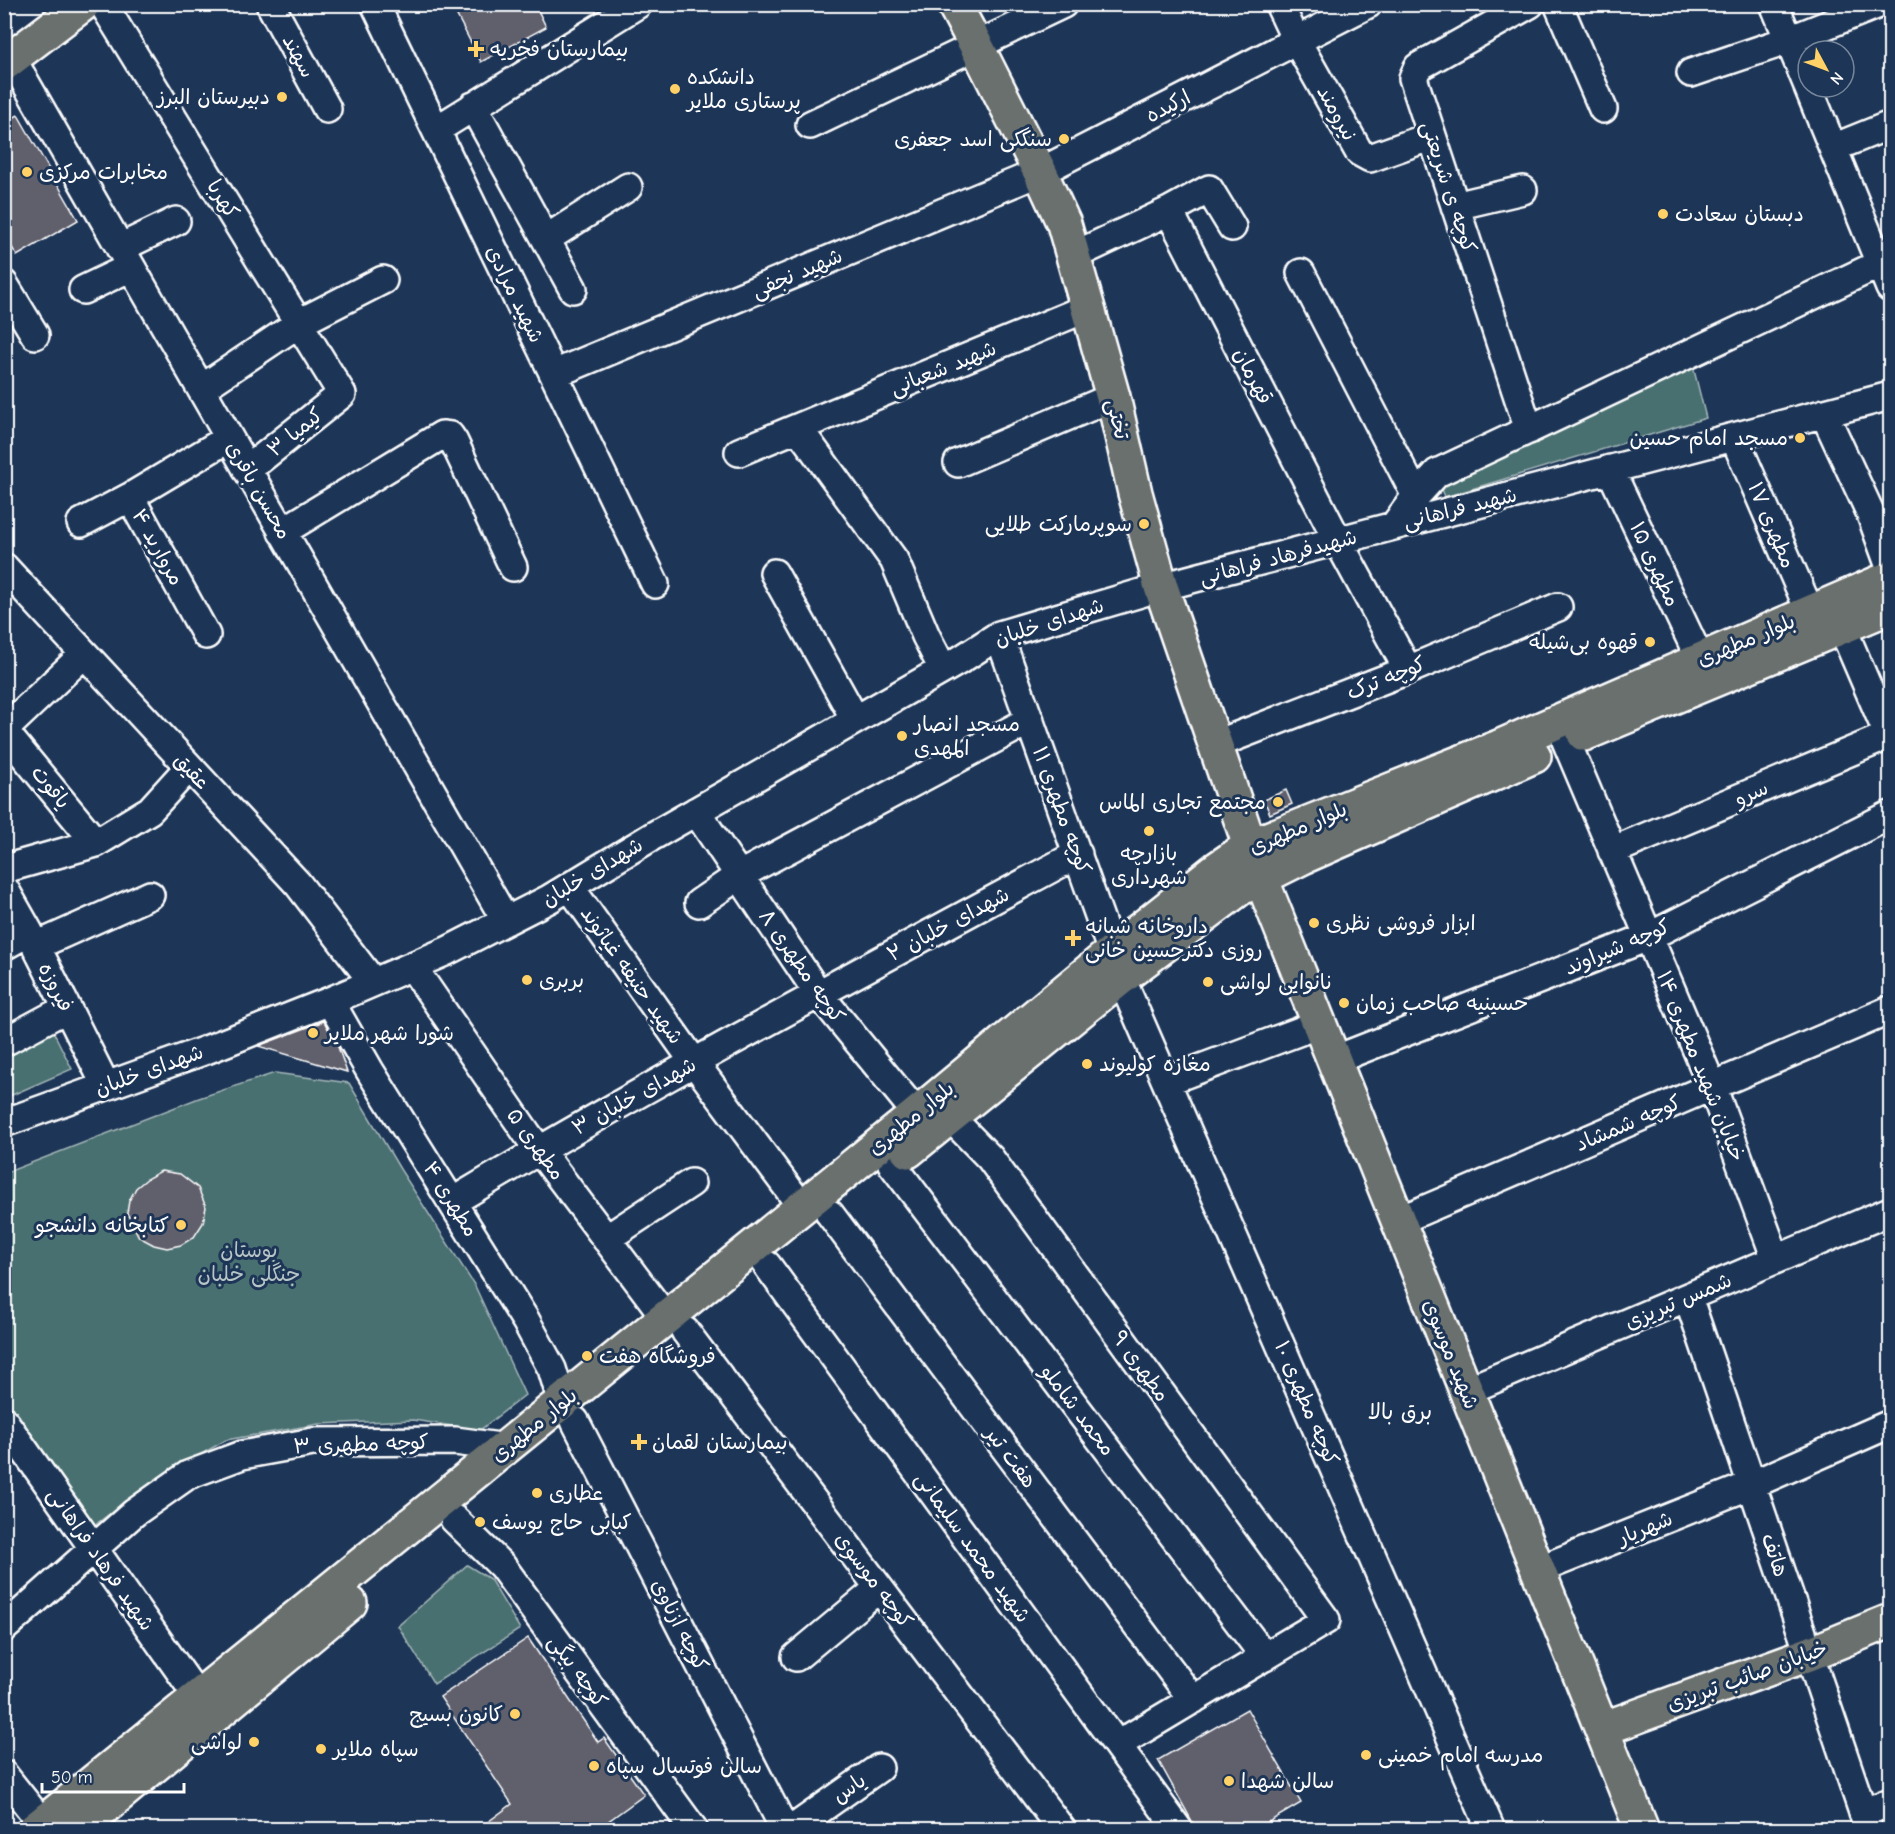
<svg xmlns="http://www.w3.org/2000/svg" width="1895" height="1834" font-family="'Comic Neue','Playpen Sans Arabic',sans-serif">
	<style>
		.green { fill: #4a6f71; stroke: #a4b7b8; stroke-width: 1.5 }
		.building { fill: #615f6c; stroke: #fff; stroke-width: 1.5 }
		.lines { fill: none; stroke-linecap: round; stroke-linejoin: round }
		.minor-casing { stroke: #fff; stroke-width: 32 }
		.major-casing { stroke: #fff; stroke-width: 38 }
		.minor { stroke: #1d3557; stroke-width: 27 }
		.major { stroke: #6b706d; stroke-width: 33 }
		.poi-dot { fill: #ffd166; stroke: #1d3557; stroke-width: 2 }
		.labels { text-anchor: middle; stroke-width: 6; stroke-linejoin: round; paint-order: stroke }
		.poi-label { font-size: 21px; fill: #fff; stroke: #1d3557; text-anchor: start }
		.street-label { font-size: 21px; fill: #fff; stroke: #1d3557 }
		.park-label { font-size: 21px; fill: #b7c5c6; stroke: #1d3557 }
		.neighbourhood-label { font-size: 22px; fill: #fff; stroke: #1d3557 }
	</style>
	<rect width="100%" height="100%" fill="#1d3557"/>
	<filter id="ink" filterUnits="userSpaceOnUse"><feTurbulence type="fractalNoise" baseFrequency=".0167" numOctaves="2"/><feDisplacementMap in="SourceGraphic" scale="12" xChannelSelector="R" yChannelSelector="G"/><feConvolveMatrix kernelMatrix="1 2 1 2 8 2 1 2 1" color-interpolation-filters="sRGB"/></filter>
	<g filter="url(#ink)">
		<!-- green -->
		<path class="green" d="M1692 362 1706 418 1445 497 1439 481Z
			M51 1027 72 1069 5 1098 4 1054Z
			M275 1073 349 1083 400 1169 475 1286 525 1395 480 1430 413 1420 319 1424 226 1440 152 1482 88 1530 5 1407V1173L199 1098Z
			M467 1565 490 1579 520 1629 434 1684 398 1626Z"/>
		<!-- building -->
		<path class="building" d="M451 4H535L546 27 481 62Z
			M18 115 78 220 17 256 4 234V123Z
			M1286 790 1292 804 1270 814 1264 800Z
			M324 1021 338 1047 347 1072 258 1046Z
			M161 1171 180 1174 198 1188 206 1207 203 1223 194 1237 181 1245 167 1248 154 1245 139 1237 127 1213 129 1201 136 1188 148 1178Z
			M528 1638 598 1742 604 1738 644 1795 596 1830H477L512 1804 440 1697Z
			M1247 1709 1301 1803 1255 1830H1197L1158 1760Z"/>
		<g class="lines">
			<!-- minor casing -->
			<g class="minor-casing">
				<path id="minor" d="M103 4 342 394 247 470
					M270 4 327 109
					M375 4 655 584
					M1279 4 1296 40 1359 152 1370 158 1432 136
					M1558 4 1603 109
					M1774 4 1808 86
					M12 59 506 921
					M1691 73 1789 40 1879 4
					M1808 87 1890 288
					M473 106 573 289
					M810 125 1063 4
					M436 130 638 4
					M1833 148 1890 125
					M1455 206 1523 190
					M1169 211 1209 189 1232 227
					M546 239 628 187
					M120 248 176 221
					M1073 256 1169 211 1338 541 1408 670
					M1301 273 1416 496
					M4 284 35 335
					M83 290 131 267
					M554 374 1040 172 1368 4
					M201 389 299 323 383 280
					M1824 413 1870 512 1890 567
					M798 428 894 560 926 636 943 669
					M1529 430 1413 78 1418 67 1530 4
					M1734 437 1810 612
					M739 452 1087 308
					M958 463 1113 397
					M1610 469 1700 659
					M81 523 130 497
					M1394 526 1416 496 1437 473 1890 259
					M282 532 442 435 450 436 454 442 513 567
					M4 567 298 884 373 982
					M774 573 855 719
					M1842 627 1890 739
					M206 635 130 497 229 438
					M999 635 1112 952
					M4 730 84 654
					M4 731 96 843
					M1566 741 1712 1086 1776 1259
					M1214 745 1408 670 1558 607
					M696 811 818 993 917 1114
					M1612 851 1890 735
					M4 869 96 843 150 810 189 767
					M570 887 694 1062 802 1207
					M4 888 29 932 106 1086
					M699 903 740 875 1030 720
					M4 946 29 932
					M36 946 150 895
					M412 966 528 1135 666 1318
					M1121 978 1491 1830
					M330 1001 370 1071 526 1321 552 1369 562 1402
					M4 1042 67 1008
					M1334 1060 1648 937 1890 815
					M1167 1081 1319 1024
					M950 1117 990 1158 1326 1620 1117 1745
					M4 1123 206 1050 330 1001 447 951 549 899 653 836 960 660 999 635 1161 587 1890 396
					M892 1164 1265 1657
					M452 1202C657 1079 868 967 1078 854
					M830 1214 1193 1700
					M1398 1221 1890 1010
					M606 1239 691 1183
					M767 1265 1179 1830
					M1688 1297 1869 1830
					M685 1331 1062 1830
					M1466 1391 1890 1211
					M4 1421 198 1697
					M575 1421 785 1830
					M454 1519 502 1566 694 1830
					M1538 1570 1751 1485 1890 1424
					M4 1628 134 1513 188 1475 242 1455 313 1442 455 1441 500 1447 512 1442
					M796 1657 879 1588
					M4 1775 42 1823
					M1863 1813 1890 1802
					M791 1830 879 1768"/>
			</g>
			<!-- major casing -->
			<g class="major-casing">
				<path id="major" d="M954 4 977 47 1040 172 1064 224 1113 397 1135 493 1161 587 1261 878 1642 1830
					M4 64 83 4
					M1584 734 1890 607
					M908 1151 1121 978 1239 889 1303 857 1534 756
					M1602 1729 1809 1654 1890 1621
					M34 1830 917 1114 1112 952 1218 868 1250 846 1499 747 1890 578
					M77 1830 350 1603"/>
			</g>
			<!-- minor -->
			<use href="#minor" class="minor"/>
			<!-- major -->
			<use href="#major" class="major"/>
		</g>
	</g>
	<!-- markers -->
	<g class="poi-dot">
		<path d="M473 40h6v6h6v6h-6v6h-6v-6h-6v-6h6z"/>
		<circle cx="675" cy="89" r="6"/>
		<circle cx="282" cy="97" r="6"/>
		<circle cx="1064" cy="139" r="6"/>
		<circle cx="27" cy="172" r="6"/>
		<circle cx="1663" cy="214" r="6"/>
		<circle cx="1800" cy="438" r="6"/>
		<circle cx="1144" cy="524" r="6"/>
		<circle cx="1650" cy="642" r="6"/>
		<circle cx="902" cy="736" r="6"/>
		<circle cx="1278" cy="802" r="6"/>
		<circle cx="1149" cy="831" r="6"/>
		<circle cx="1314" cy="923" r="6"/>
		<path d="M1070 929h6v6h6v6h-6v6h-6v-6h-6v-6h6z"/>
		<circle cx="527" cy="980" r="6"/>
		<circle cx="1208" cy="982" r="6"/>
		<circle cx="1344" cy="1003" r="6"/>
		<circle cx="313" cy="1033" r="6"/>
		<circle cx="1087" cy="1064" r="6"/>
		<circle cx="181" cy="1225" r="6"/>
		<circle cx="587" cy="1356" r="6"/>
		<path d="M636 1433h6v6h6v6h-6v6h-6v-6h-6v-6h6z"/>
		<circle cx="537" cy="1493" r="6"/>
		<circle cx="480" cy="1522" r="6"/>
		<circle cx="515" cy="1714" r="6"/>
		<circle cx="254" cy="1742" r="6"/>
		<circle cx="321" cy="1749" r="6"/>
		<circle cx="1366" cy="1755" r="6"/>
		<circle cx="594" cy="1766" r="6"/>
		<circle cx="1229" cy="1781" r="6"/>
	</g>
	<g class="labels">
		<!-- poi labels -->
		<g class="poi-label">
			<text x="490" y="56">بیمارستان فخریه</text>
			<text x="687" y="84">دانشکده<tspan x="687" dy="24">پرستاری ملایر</tspan></text>
			<text x="270" y="104" text-anchor="end">دبیرستان البرز</text>
			<text x="1052" y="146" text-anchor="end">سنگکی اسد جعفری</text>
			<text x="39" y="179">مخابرات مرکزی</text>
			<text x="1675" y="221">دبستان سعادت</text>
			<text x="1788" y="445" text-anchor="end">مسجد امام حسین</text>
			<text x="1132" y="531" text-anchor="end">سوپرمارکت طلایی</text>
			<text x="1638" y="649" text-anchor="end">قهوه بی‌شیله</text>
			<text x="914" y="731">مسجد انصار<tspan x="914" dy="24">المهدی</tspan></text>
			<text x="1266" y="809" text-anchor="end">مجتمع تجاری الماس</text>
			<text x="1149" y="860" text-anchor="middle">بازارچه<tspan x="1149" dy="24">شهرداری</tspan></text>
			<text x="1326" y="930">ابزار فروشی نظری</text>
			<text x="1085" y="933">داروخانه شبانه<tspan x="1085" dy="24">روزی دکترحسین خانی</tspan></text>
			<text x="539" y="987">بربری</text>
			<text x="1220" y="989">نانوایی لواشی</text>
			<text x="1356" y="1010">حسینیه صاحب زمان</text>
			<text x="325" y="1040">شورا شهر ملایر</text>
			<text x="1099" y="1071">مغازه کولیوند</text>
			<text x="169" y="1232" text-anchor="end">کتابخانه دانشجو</text>
			<text x="599" y="1363">فروشگاه هفت</text>
			<text x="652" y="1449">بیمارستان لقمان</text>
			<text x="549" y="1500">عطاری</text>
			<text x="492" y="1529">کبابی حاج یوسف</text>
			<text x="503" y="1721" text-anchor="end">کانون بسیج</text>
			<text x="242" y="1749" text-anchor="end">لواشی</text>
			<text x="333" y="1756">سپاه ملایر</text>
			<text x="1378" y="1762">مدرسه امام خمینی</text>
			<text x="606" y="1773">سالن فوتسال سپاه</text>
			<text x="1241" y="1788">سالن شهدا</text>
		</g>
		<!-- street labels -->
		<g class="street-label">
			<text transform="translate(299 56) rotate(62)" y="7">سهند</text>
			<text transform="translate(1168 106) rotate(-27)" y="7">ارکیده</text>
			<text transform="translate(1337 113) rotate(61)" y="7">نیرومند</text>
			<text transform="translate(1449 187) rotate(72)" y="7">کوچه ی شریعتی</text>
			<text transform="translate(223 199) rotate(58)" y="7">کهربا</text>
			<text transform="translate(797 273) rotate(-23)" y="7">شهید نجفی</text>
			<text transform="translate(515 294) rotate(64)" y="7">شهید مرادی</text>
			<text transform="translate(943 368) rotate(-22)" y="7">شهید شعبانی</text>
			<text transform="translate(1253 376) rotate(63)" y="7">قهرمان</text>
			<text transform="translate(1118 419) rotate(77)" y="7">تختی</text>
			<text transform="translate(295 432) rotate(-39)" y="7">کیمیا ۳</text>
			<text transform="translate(259 490) rotate(60)" y="7">محسن باقری</text>
			<text transform="translate(1460 508) rotate(-14)" y="7">شهید فراهانی</text>
			<text transform="translate(1772 525) rotate(67)" y="7">مطهری ۱۷</text>
			<text transform="translate(158 547) rotate(61)" y="7">مروارید ۴</text>
			<text transform="translate(1278 557) rotate(-15)" y="7">شهیدفرهاد فراهانی</text>
			<text transform="translate(1655 564) rotate(65)" y="7">مطهری ۱۵</text>
			<text transform="translate(1049 622) rotate(-18)" y="7">شهدای خلبان</text>
			<text transform="translate(1746 640) rotate(-23)" y="7">بلوار مطهری</text>
			<text transform="translate(1386 678) rotate(-22)" y="7">کوچه ترک</text>
			<text transform="translate(192 771) rotate(47)" y="7">عقیق</text>
			<text transform="translate(51 787) rotate(51)" y="7">یاقوت</text>
			<text transform="translate(1751 793) rotate(-23)" y="7">سرو</text>
			<text transform="translate(1062 810) rotate(70)" y="7">کوچه مطهری ۱۱</text>
			<text transform="translate(1298 828) rotate(-23)" y="7">بلوار مطهری</text>
			<text transform="translate(592 872) rotate(-31)" y="7">شهدای خلبان</text>
			<text transform="translate(948 924) rotate(-28)" y="7">شهدای خلبان ۲</text>
			<text transform="translate(1617 947) rotate(-23)" y="7">کوچه شیراوند</text>
			<text transform="translate(802 966) rotate(55)" y="7">کوچه مطهری ۸</text>
			<text transform="translate(632 975) rotate(55)" y="7">شهید حنیفه غیاثوند</text>
			<text transform="translate(56 987) rotate(63)" y="7">فیروزه</text>
			<text transform="translate(1701 1066) rotate(68)" y="7">خیابان شهید مطهری ۱۴</text>
			<text transform="translate(149 1070) rotate(-20)" y="7">شهدای خلبان</text>
			<text transform="translate(634 1096) rotate(-29)" y="7">شهدای خلبان ۳</text>
			<text transform="translate(911 1118) rotate(-39)" y="7">بلوار مطهری</text>
			<text transform="translate(1628 1123) rotate(-23)" y="7">کوچه شمشاد</text>
			<text transform="translate(536 1144) rotate(54)" y="7">مطهری ۵</text>
			<text transform="translate(451 1199) rotate(58)" y="7">مطهری ۴</text>
			<text transform="translate(1678 1301) rotate(-23)" y="7">شمس تبریزی</text>
			<text transform="translate(1451 1354) rotate(68)" y="7">شهید موسوی</text>
			<text transform="translate(1141 1366) rotate(54)" y="7">مطهری ۹</text>
			<text transform="translate(1307 1403) rotate(67)" y="7">کوچه مطهری ۱۰</text>
			<text transform="translate(1078 1410) rotate(53)" y="7">محمد شاملو</text>
			<text transform="translate(534 1425) rotate(-39)" y="7">بلوار مطهری</text>
			<text transform="translate(361 1444) rotate(-2)" y="7">کوچه مطهری ۳</text>
			<text transform="translate(1011 1457) rotate(53)" y="7">هفت تیر</text>
			<text transform="translate(1645 1528) rotate(-22)" y="7">شهریار</text>
			<text transform="translate(973 1547) rotate(54)" y="7">شهید محمد سلیمانی</text>
			<text transform="translate(1775 1555) rotate(71)" y="7">هاتف</text>
			<text transform="translate(101 1559) rotate(55)" y="7">شهید فرهاد فراهانی</text>
			<text transform="translate(874 1580) rotate(53)" y="7">کوچه موسوی</text>
			<text transform="translate(680 1625) rotate(63)" y="7">کوچه ازناوی</text>
			<text transform="translate(578 1671) rotate(54)" y="7">کوچه بیگی</text>
			<text transform="translate(1747 1676) rotate(-20)" y="7">خیابان صائب تبریزی</text>
			<text transform="translate(849 1788) rotate(-35)" y="7">یاس</text>
		</g>
		<!-- park labels -->
		<g class="park-label">
			<text x="249" y="1257">بوستان<tspan x="249" dy="24">جنگلی خلبان</tspan></text>
		</g>
		<!-- neighbourhood labels -->
		<g class="neighbourhood-label">
			<text x="1400" y="1419">برق بالا</text>
		</g>
	</g>
	<!-- margin -->
	<rect width="1895" height="1834" fill="none" stroke="#1d3557" stroke-width="24"/>
	<rect x="12" y="12" width="1871" height="1810" fill="none" stroke="#fff" stroke-width="2" filter="url(#ink)"/>
	<!-- north arrow -->
	<g transform="translate(1826 69) rotate(131)"><circle r="28" fill="#1d3557" stroke="#77869a" stroke-width="1.5"/>
	<path d="M0-4.5L10 22L0 15L-10 22Z" fill="#ffd166"/>
	<text y="-9" font-size="16" font-weight="bold" text-anchor="middle" fill="#ffffff">N</text>
	</g>
	<!-- scale -->
	<path d="M42 1783v9h142v-9" fill="none" stroke="#ffffff" stroke-width="3"/>
	<text x="51" y="1783" font-size="18" fill="#ffffff" stroke="#1d3557" stroke-width="4.5" paint-order="stroke">50 m</text>
</svg>
